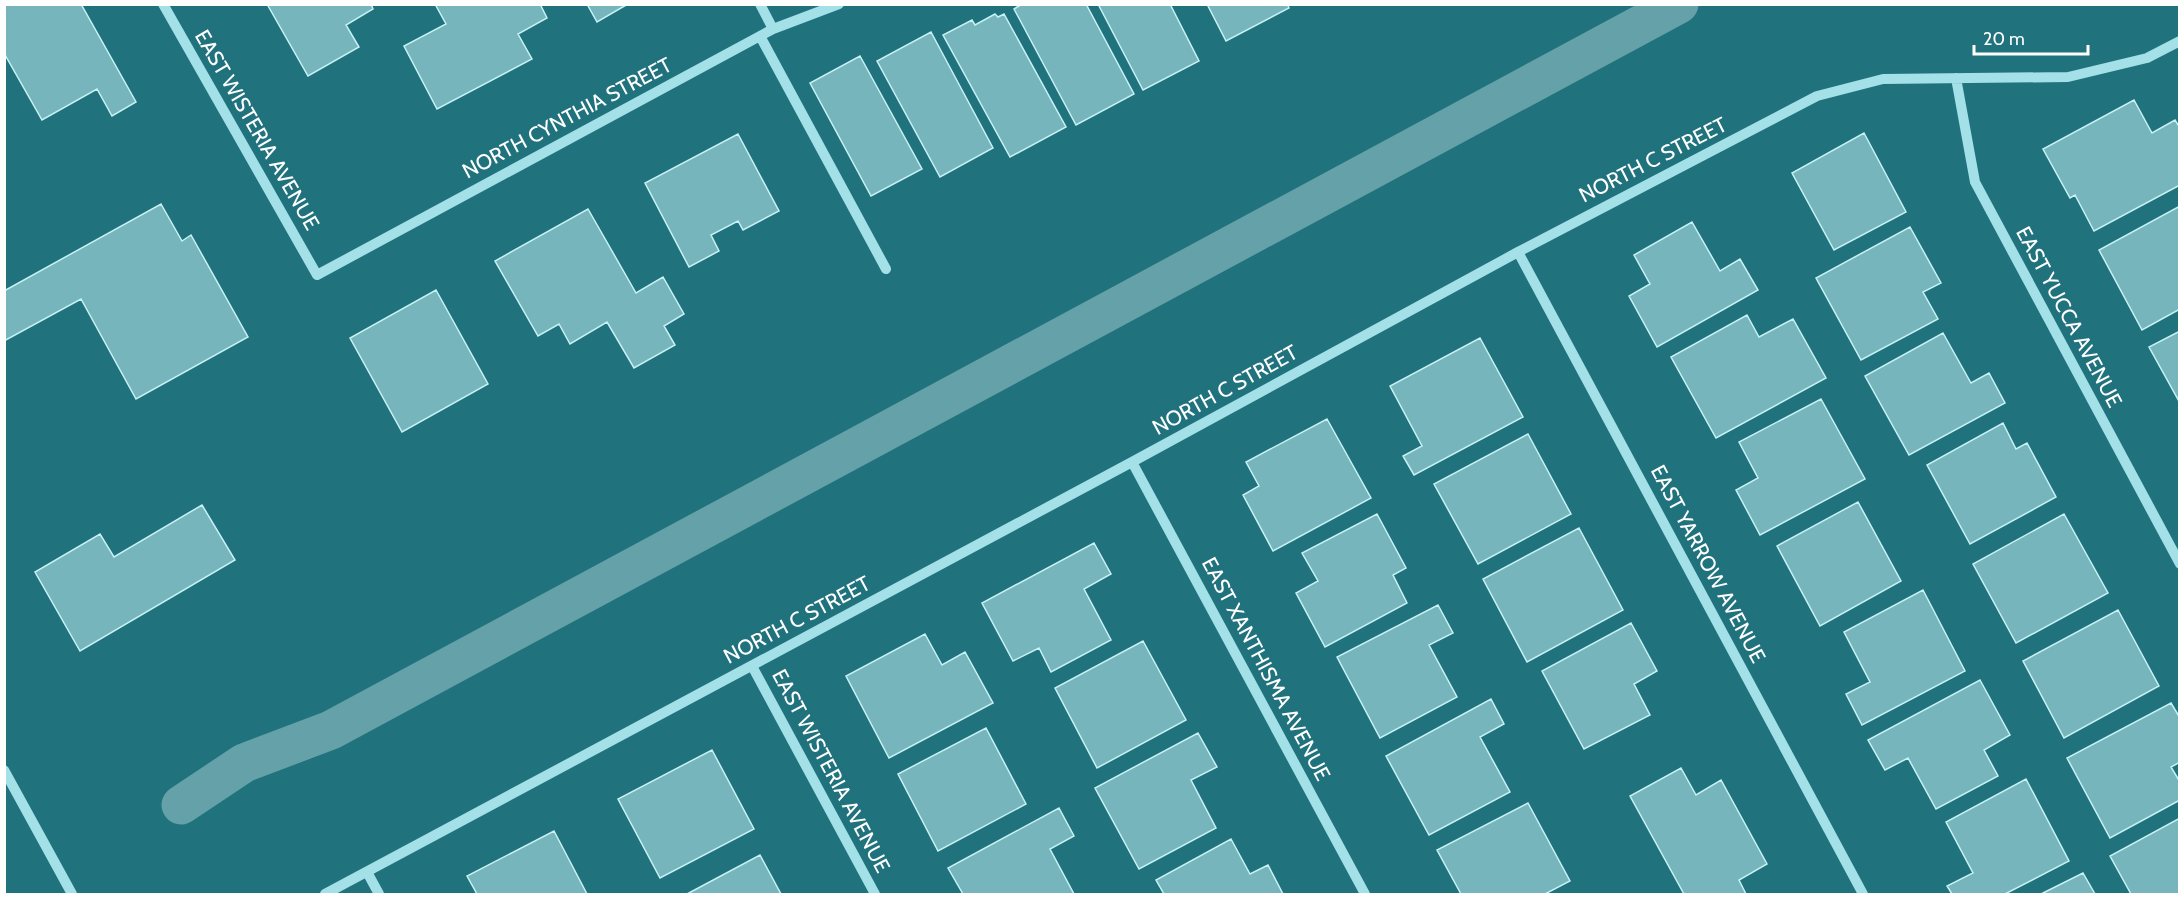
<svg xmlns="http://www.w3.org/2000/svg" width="2184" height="899" font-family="Cabin,sans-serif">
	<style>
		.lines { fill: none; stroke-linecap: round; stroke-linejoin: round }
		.canal { stroke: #65a1a8; stroke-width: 39 }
		.building { fill: #76b5bc; stroke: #c7f1f5; stroke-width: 1.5 }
		.minor { stroke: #a3e0e7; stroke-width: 10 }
		.labels { text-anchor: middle; stroke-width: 6; stroke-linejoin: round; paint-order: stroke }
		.street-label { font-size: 21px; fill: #fff; stroke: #20727d }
	</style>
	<rect width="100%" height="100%" fill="#20727d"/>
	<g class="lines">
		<!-- canal -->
		<path class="canal" d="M181 805 244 763 331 730 1679 4"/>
	</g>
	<!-- building -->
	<path class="building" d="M8 4H81L136 102 112 116 97 89 42 120 4 53V7Z
		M267 4H371L373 9 346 25 359 47 308 76Z
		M435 4H540L547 18 518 34 532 59 437 109 404 46 446 24Z
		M587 4H628L597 22Z
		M1022 4H1086L1134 94 1076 125 1014 9Z
		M1098 4H1170L1199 61 1143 90Z
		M1207 4H1287L1289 8 1226 41Z
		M995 14 998 17 1004 14 1066 127 1010 157 943 35 972 20 975 25Z
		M931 32 993 148 940 177 877 61Z
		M860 56 922 169 871 196 810 83Z
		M2134 100 2152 133 2175 120 2180 128V185L2094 231 2075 195 2070 198 2043 149Z
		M1864 133 1906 212 1834 250 1792 173Z
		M738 134 779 211 743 230 738 221 711 235 719 251 689 267 645 183Z
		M161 204 182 241 191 235 248 337 136 399 81 299 4 341V291Z
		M2180 206V309L2142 330 2099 250Z
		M588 209 636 293 663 277 684 314 664 326 675 345 634 368 607 322 570 344 559 324 538 336 495 261Z
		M1692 222 1720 271 1740 259 1758 290 1657 347 1629 296 1650 284 1634 255Z
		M1910 227 1941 283 1923 292 1938 319 1861 360 1816 278Z
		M436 290 488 384 402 432 350 338Z
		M1747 315 1759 337 1793 319 1826 378 1716 438 1671 357Z
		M2180 331V403L2149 347Z
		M1943 333 1971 383 1989 373 2005 403 1909 455 1865 376Z
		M1480 338 1523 417 1414 475 1403 456 1422 446 1390 386Z
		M1821 399 1865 479 1760 535 1736 490 1758 478 1739 442Z
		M1327 419 1371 498 1273 551 1243 495 1259 486 1246 462Z
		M2003 423 2016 449 2027 443 2056 497 1970 544 1927 465Z
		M1528 434 1571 514 1478 564 1434 484Z
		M1858 502 1901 581 1820 626 1777 546Z
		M202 505 235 560 80 651 35 572 100 534 114 557Z
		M1377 514 1406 568 1393 575 1407 603 1325 647 1296 593 1318 581 1302 553Z
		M2064 514 2108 593 2016 643 1973 564Z
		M1579 528 1623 610 1527 662 1483 579Z
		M1094 543 1111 574 1084 589 1111 640 1051 672 1039 648 1013 661 982 603Z
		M1923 590 1965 671 1862 725 1846 694 1870 682 1844 632Z
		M1438 605 1453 633 1429 645 1457 697 1380 738 1337 657Z
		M2118 610 2159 686 2064 738 2023 661Z
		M1631 623 1657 671 1634 684 1650 715 1584 749 1542 671Z
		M925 634 942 665 965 652 993 703 889 758 846 676Z
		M1143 641 1186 720 1097 768 1055 688Z
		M1980 680 2010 735 1984 750 1998 776 1936 809 1908 758 1885 770 1868 740Z
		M1491 699 1504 724 1480 737 1510 792 1429 835 1386 756Z
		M2171 703 2180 718V762L2171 767 2180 782V800L2110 838 2067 758Z
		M986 728 1026 804 938 851 898 774Z
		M1198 733 1217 767 1191 780 1216 828 1139 869 1095 788Z
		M712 750 754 829 660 878 618 799Z
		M1681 768 1696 795 1721 780 1767 864 1739 880 1746 894H1684L1630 796Z
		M2026 779 2069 861 2005 894H1952L1947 886 1973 873 1946 822Z
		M1528 803 1570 881 1545 894H1461L1437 850Z
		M1059 808 1074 836 1050 849 1074 894H963L948 868Z
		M2180 818V894H2131L2110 856Z
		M554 831 587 894H477L467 876Z
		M1231 839 1250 874 1268 865 1283 894H1164L1156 880Z
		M760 855 781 894H687Z
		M2083 873 2095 894H2041Z"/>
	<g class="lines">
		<!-- minor -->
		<path class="minor" d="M163 4 317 275 773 29 839 4
			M760 4 773 29
			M760 36 886 269
			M1956 78 1975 182 2180 564
			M1518 252 1863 894
			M1132 462 1365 894
			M752 666 875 894
			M4 770 72 894
			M367 872 379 894
			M325 894 1132 462 1518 252 1817 96 1883 79 2068 77 2147 58 2180 41"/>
	</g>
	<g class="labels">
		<!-- street labels -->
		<g class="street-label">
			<text transform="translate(567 118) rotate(-28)" y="7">NORTH CYNTHIA STREET</text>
			<text transform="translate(257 130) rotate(60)" y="7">EAST WISTERIA AVENUE</text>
			<text transform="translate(1653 160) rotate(-27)" y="7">NORTH C STREET</text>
			<text transform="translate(2069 317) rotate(62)" y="7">EAST YUCCA AVENUE</text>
			<text transform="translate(1225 390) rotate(-29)" y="7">NORTH C STREET</text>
			<text transform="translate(1708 564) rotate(62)" y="7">EAST YARROW AVENUE</text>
			<text transform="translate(797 620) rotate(-28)" y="7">NORTH C STREET</text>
			<text transform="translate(1266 669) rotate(62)" y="7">EAST XANTHISMA AVENUE</text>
			<text transform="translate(831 771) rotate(62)" y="7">EAST WISTERIA AVENUE</text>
		</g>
	</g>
	<!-- border -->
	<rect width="2184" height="899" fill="none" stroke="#ffffff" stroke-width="12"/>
	<!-- scale -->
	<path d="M1974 45v9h114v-9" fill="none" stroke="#ffffff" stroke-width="3"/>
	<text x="1983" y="45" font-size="18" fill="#ffffff" stroke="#20727d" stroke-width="4.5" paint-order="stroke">20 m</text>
</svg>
